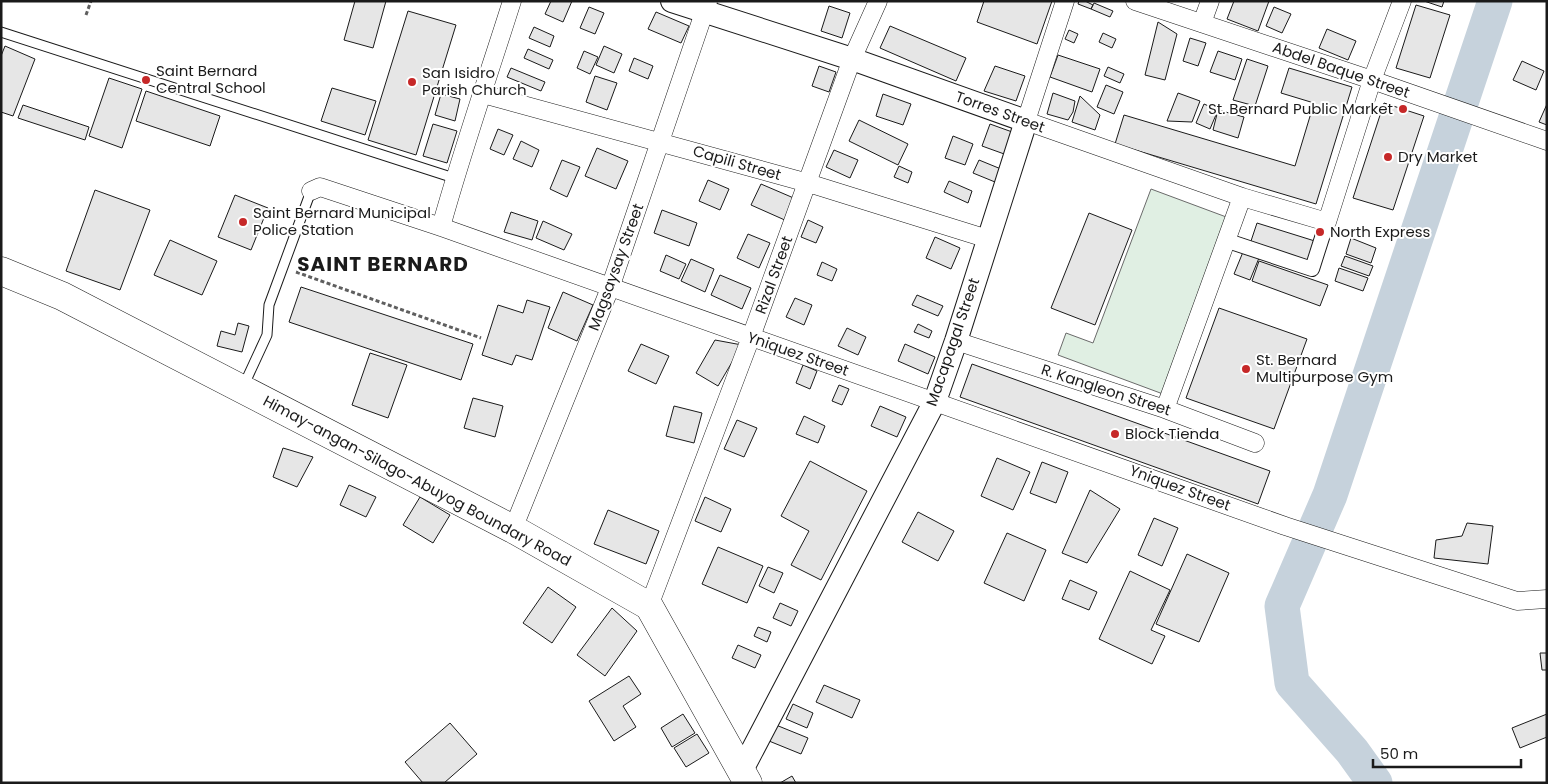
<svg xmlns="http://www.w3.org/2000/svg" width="1548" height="784" font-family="Poppins,sans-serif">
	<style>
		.green { fill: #e0efe3; stroke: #6a6a6a }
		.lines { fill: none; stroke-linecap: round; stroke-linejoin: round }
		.river { stroke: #c6d2dc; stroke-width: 35 }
		.building { fill: #e6e6e6; stroke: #1a1a1a }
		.service-casing { stroke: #1a1a1a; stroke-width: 11 }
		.pedestrian-casing { stroke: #1a1a1a; stroke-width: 16 }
		.minor-casing { stroke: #1a1a1a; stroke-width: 19 }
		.tertiary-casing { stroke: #1a1a1a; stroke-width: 24 }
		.primary-casing { stroke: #1a1a1a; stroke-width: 29 }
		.path { stroke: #5f5f5f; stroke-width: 3; stroke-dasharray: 4 2.5; stroke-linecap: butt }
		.service { stroke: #fff; stroke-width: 9 }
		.pedestrian { stroke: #fff; stroke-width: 14 }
		.minor { stroke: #fff; stroke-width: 18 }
		.tertiary { stroke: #fff; stroke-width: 22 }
		.primary { stroke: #fff; stroke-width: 28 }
		.poi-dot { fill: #c62828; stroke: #fff; stroke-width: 2 }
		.labels { text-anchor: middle; stroke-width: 4; stroke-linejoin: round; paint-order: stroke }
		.street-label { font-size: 15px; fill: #1a1a1a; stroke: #fff }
		.poi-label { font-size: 15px; fill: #1a1a1a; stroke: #fff; text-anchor: start }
		.district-label { font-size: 20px; font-weight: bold; letter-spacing: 1px; fill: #1a1a1a; stroke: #fff }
	</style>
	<rect width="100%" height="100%" fill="#fff"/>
	<!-- green -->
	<path class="green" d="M1151 189 1229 218 1163 394 1058 355 1066 333 1093 343Z"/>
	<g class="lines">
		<!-- river -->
		<path class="river" d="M1375 783 1352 751 1292 683 1282 606 1330 495 1495 1"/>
	</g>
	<!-- building -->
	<path class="building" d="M355 1H386L373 48 344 40Z
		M551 1H572L563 22 545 14Z
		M984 1H1052L1037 44 977 22Z
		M1079 1H1085L1093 5 1091 9 1078 4Z
		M1234 1H1269L1258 31 1227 19Z
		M1424 1H1444L1442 7Z
		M1094 3 1113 11 1110 17 1091 9Z
		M1416 5 1450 15 1430 78 1396 68Z
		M829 6 850 13 842 38 821 31Z
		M589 7 604 13 595 34 580 28Z
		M1274 7 1291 14 1282 33 1266 26Z
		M408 11 456 25 416 155 368 140Z
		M656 12 689 26 681 43 648 29Z
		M1158 22 1177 34 1165 80 1145 75Z
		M890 26 966 58 956 81 880 48Z
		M534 27 554 36 550 47 529 38Z
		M1327 29 1356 41 1348 60 1319 48Z
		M1069 30 1078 34 1074 43 1065 39Z
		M1103 33 1116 39 1112 48 1099 42Z
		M1190 38 1206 43 1198 66 1183 61Z
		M5 46 35 59 13 116 1 112V56Z
		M604 46 622 54 614 73 596 65Z
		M528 49 553 60 549 69 524 58Z
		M584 51 598 57 590 74 577 68Z
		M1218 51 1242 59 1235 80 1210 72Z
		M1058 55 1100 69 1092 92 1050 77Z
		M634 58 653 66 648 79 629 71Z
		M1247 59 1268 66 1255 106 1233 100Z
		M1522 61 1544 71 1536 90 1513 80Z
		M819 66 836 72 829 92 812 86Z
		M995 66 1025 76 1016 101 984 91Z
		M1108 67 1124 74 1120 83 1104 76Z
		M511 68 545 82 541 91 507 77Z
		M1289 68 1352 87 1316 204 1115 144 1124 115 1295 166 1314 103 1281 93Z
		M595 76 617 83 607 110 586 102Z
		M109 78 142 89 122 148 89 136Z
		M1106 85 1123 92 1114 114 1097 107Z
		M332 88 376 101 365 135 321 121Z
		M146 91 220 116 210 146 136 121Z
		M1053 93 1075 101 1073 112 1068 120 1047 114Z
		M1178 93 1200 101 1192 122 1167 121Z
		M441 94 460 99 455 121 435 115Z
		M883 94 911 104 903 125 876 116Z
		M1080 96 1100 115 1095 130 1072 122Z
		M1384 103 1424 116 1393 210 1353 198Z
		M1204 104 1218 110 1210 129 1196 123Z
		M1547 104V125L1539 122Z
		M23 105 89 127 85 140 18 118Z
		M1218 110 1244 117 1238 138 1213 130Z
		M859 120 908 144 898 165 849 141Z
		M433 124 457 131 447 163 423 156Z
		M990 124 1015 133 1007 155 982 146Z
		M498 129 513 135 504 155 490 149Z
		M953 136 973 144 965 165 945 158Z
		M521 141 539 150 532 167 513 159Z
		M597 148 628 161 616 189 585 176Z
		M834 150 858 160 850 178 826 167Z
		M562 160 580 167 567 197 550 189Z
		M979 160 1001 169 995 182 973 173Z
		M899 166 912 172 908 183 894 177Z
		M708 180 729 189 720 210 699 201Z
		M949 181 972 191 968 203 944 192Z
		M761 184 796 199 787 221 751 205Z
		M95 190 150 210 120 290 66 271Z
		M235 195 268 208 251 250 218 237Z
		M662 210 697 223 689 246 654 233Z
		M511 212 538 221 532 240 504 232Z
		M1089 213 1132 230 1095 325 1051 308Z
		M808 220 823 227 816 243 801 237Z
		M543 221 572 234 564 250 536 238Z
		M1257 223 1318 242 1310 264 1250 244Z
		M748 234 770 243 759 268 737 258Z
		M935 237 960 248 951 269 926 258Z
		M1351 238 1376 248 1371 263 1346 254Z
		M170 240 217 261 202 295 154 275Z
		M1243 252 1259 258 1250 280 1234 274Z
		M666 255 686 264 679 279 660 271Z
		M1345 256 1373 266 1369 276 1341 266Z
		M691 259 714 269 705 292 681 281Z
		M1259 261 1328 285 1320 306 1252 281Z
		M822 262 837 269 832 281 817 275Z
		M1339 268 1368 278 1363 291 1335 281Z
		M720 275 751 288 742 309 711 295Z
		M301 287 473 344 461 380 289 322Z
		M563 292 593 305 577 341 548 328Z
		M917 295 943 306 938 316 912 305Z
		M795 298 812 305 804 325 786 317Z
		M527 300 550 307 532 360 516 355 512 365 482 355 498 305 523 313Z
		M1219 308 1307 339 1274 429 1186 398Z
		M238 323 249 326 242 352 217 346 221 331 235 335Z
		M918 324 932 331 929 338 914 332Z
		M847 328 866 337 858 355 838 346Z
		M715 340 742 345 718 386 696 373Z
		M641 344 669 356 656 384 628 371Z
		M905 344 935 357 928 374 898 361Z
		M370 353 407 365 388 418 352 405Z
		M972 364 1270 471 1258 504 960 397Z
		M803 365 817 371 810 389 796 383Z
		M839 385 849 389 842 405 832 401Z
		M473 398 503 406 495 437 464 428Z
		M674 406 702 413 694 443 666 436Z
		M880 406 906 417 897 437 871 426Z
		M804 416 825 426 818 443 796 434Z
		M737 420 757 428 744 457 724 449Z
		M283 448 313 457 297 487 273 477Z
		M997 458 1030 472 1013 510 981 496Z
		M810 461 867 491 821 580 791 565 809 531 781 516Z
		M1042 462 1068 472 1056 503 1030 493Z
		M349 485 376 497 366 517 340 505Z
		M1090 490 1120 509 1087 563 1062 553Z
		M420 497 450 515 433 543 403 525Z
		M705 497 731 509 721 532 695 521Z
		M608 510 659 531 646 564 594 544Z
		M918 512 954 531 938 561 902 542Z
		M1154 518 1178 528 1162 566 1138 555Z
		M1467 523 1493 526 1488 564 1434 558 1436 540 1462 536Z
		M1007 533 1046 550 1024 601 984 583Z
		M718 547 763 566 747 603 702 584Z
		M1187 554 1229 573 1199 642 1156 624Z
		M768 567 783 573 774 593 759 586Z
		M1130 571 1170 590 1151 630 1165 636 1152 664 1099 639Z
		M1070 580 1097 592 1089 610 1062 599Z
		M548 587 576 607 552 643 523 623Z
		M780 603 798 611 791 626 773 618Z
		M612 608 637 631 605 676 577 655Z
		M758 627 771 632 767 642 754 636Z
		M738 645 761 655 755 668 732 658Z
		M1540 653H1547V670H1542Z
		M629 676 641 694 623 706 636 727 614 741 589 701Z
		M824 685 860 700 852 718 816 702Z
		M793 704 813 713 807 728 786 719Z
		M683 714 695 733 672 747 661 728Z
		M1547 714V737L1520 748 1512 728Z
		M450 723 477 754 444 783H423L405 762Z
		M776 725 808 738 801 754 769 741Z
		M697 734 709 753 686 767 674 748Z
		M792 776 796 783H780Z"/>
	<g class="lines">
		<!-- service casing -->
		<g class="service-casing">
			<path id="service" d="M1 32 454 178
				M243 387 267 335 269 305 311 191"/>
		</g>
		<!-- pedestrian casing -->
		<g class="pedestrian-casing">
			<path id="pedestrian" d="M1228 241 1312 269 1327 222"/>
		</g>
		<!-- minor casing -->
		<g class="minor-casing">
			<path id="minor" d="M1065 1 1026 121 1242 197 1327 222 1372 80 1402 1
				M1135 1 1372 80 1547 141
				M1202 23 1210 1
				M483 94 808 183 988 239
				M311 191 320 187 441 227 1285 526 1517 601 1547 599
				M441 227C462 151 488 77 512 1
				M956 341 1165 409 1255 443
				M1165 409 1242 197
				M513 529 610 288 708 1
				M649 606 751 337 852 59 878 1"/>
		</g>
		<!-- tertiary casing -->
		<g class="tertiary-casing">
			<path id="tertiary" d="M672 1 852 59 1026 121 956 341 935 401 742 770"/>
		</g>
		<!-- primary casing -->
		<g class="primary-casing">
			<path id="primary" d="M1 271 62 296 513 529 649 606 748 783"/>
		</g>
		<!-- path -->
		<path class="path" d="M86 15 91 1
			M296 272 481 338"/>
		<!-- service -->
		<use href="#service" class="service"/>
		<!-- pedestrian -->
		<use href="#pedestrian" class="pedestrian"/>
		<!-- minor -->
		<use href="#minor" class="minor"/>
		<!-- tertiary -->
		<use href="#tertiary" class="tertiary"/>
		<!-- primary -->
		<use href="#primary" class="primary"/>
	</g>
	<!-- markers -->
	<g class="poi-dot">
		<circle cx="146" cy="80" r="5"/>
		<circle cx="412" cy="82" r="5"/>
		<circle cx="1403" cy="109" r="5"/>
		<circle cx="1388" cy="157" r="5"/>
		<circle cx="243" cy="222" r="5"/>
		<circle cx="1320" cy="232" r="5"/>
		<circle cx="1246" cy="369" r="5"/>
		<circle cx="1115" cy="434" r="5"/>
	</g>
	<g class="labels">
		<!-- street labels -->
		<g class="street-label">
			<text transform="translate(1341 70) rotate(19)" y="5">Abdel Baque Street</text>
			<text transform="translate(1000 112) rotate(20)" y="5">Torres Street</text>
			<text transform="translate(737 163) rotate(16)" y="5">Capili Street</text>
			<text transform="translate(616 267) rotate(-70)" y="5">Magsaysay Street</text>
			<text transform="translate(774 275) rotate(-70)" y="5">Rizal Street</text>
			<text transform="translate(953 342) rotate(-71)" y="5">Macapagal Street</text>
			<text transform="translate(798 354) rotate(19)" y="5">Yniquez Street</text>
			<text transform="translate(1106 390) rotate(18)" y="5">R. Kangleon Street</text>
			<text transform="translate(417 481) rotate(28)" y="5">Himay-angan-Silago-Abuyog Boundary Road</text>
			<text transform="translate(1180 488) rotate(20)" y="5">Yniquez Street</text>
		</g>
		<!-- poi labels -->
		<g class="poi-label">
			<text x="156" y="76">Saint Bernard<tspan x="156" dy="17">Central School</tspan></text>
			<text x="422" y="78">San Isidro<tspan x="422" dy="17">Parish Church</tspan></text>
			<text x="1393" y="114" text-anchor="end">St. Bernard Public Market</text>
			<text x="1398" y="162">Dry Market</text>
			<text x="253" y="218">Saint Bernard Municipal<tspan x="253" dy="17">Police Station</tspan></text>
			<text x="1330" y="237">North Express</text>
			<text x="1256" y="365">St. Bernard<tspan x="1256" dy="17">Multipurpose Gym</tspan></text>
			<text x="1125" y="439">Block Tienda</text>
		</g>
		<!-- district labels -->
		<g class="district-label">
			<text x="383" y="271">SAINT BERNARD</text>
		</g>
	</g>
	<!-- border -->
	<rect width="1548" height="784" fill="none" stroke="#1a1a1a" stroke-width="5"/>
	<!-- scale -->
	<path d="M1373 759v8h148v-8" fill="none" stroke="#1a1a1a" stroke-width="2.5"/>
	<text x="1380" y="759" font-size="15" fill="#1a1a1a" stroke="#ffffff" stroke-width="4" paint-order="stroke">50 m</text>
</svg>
